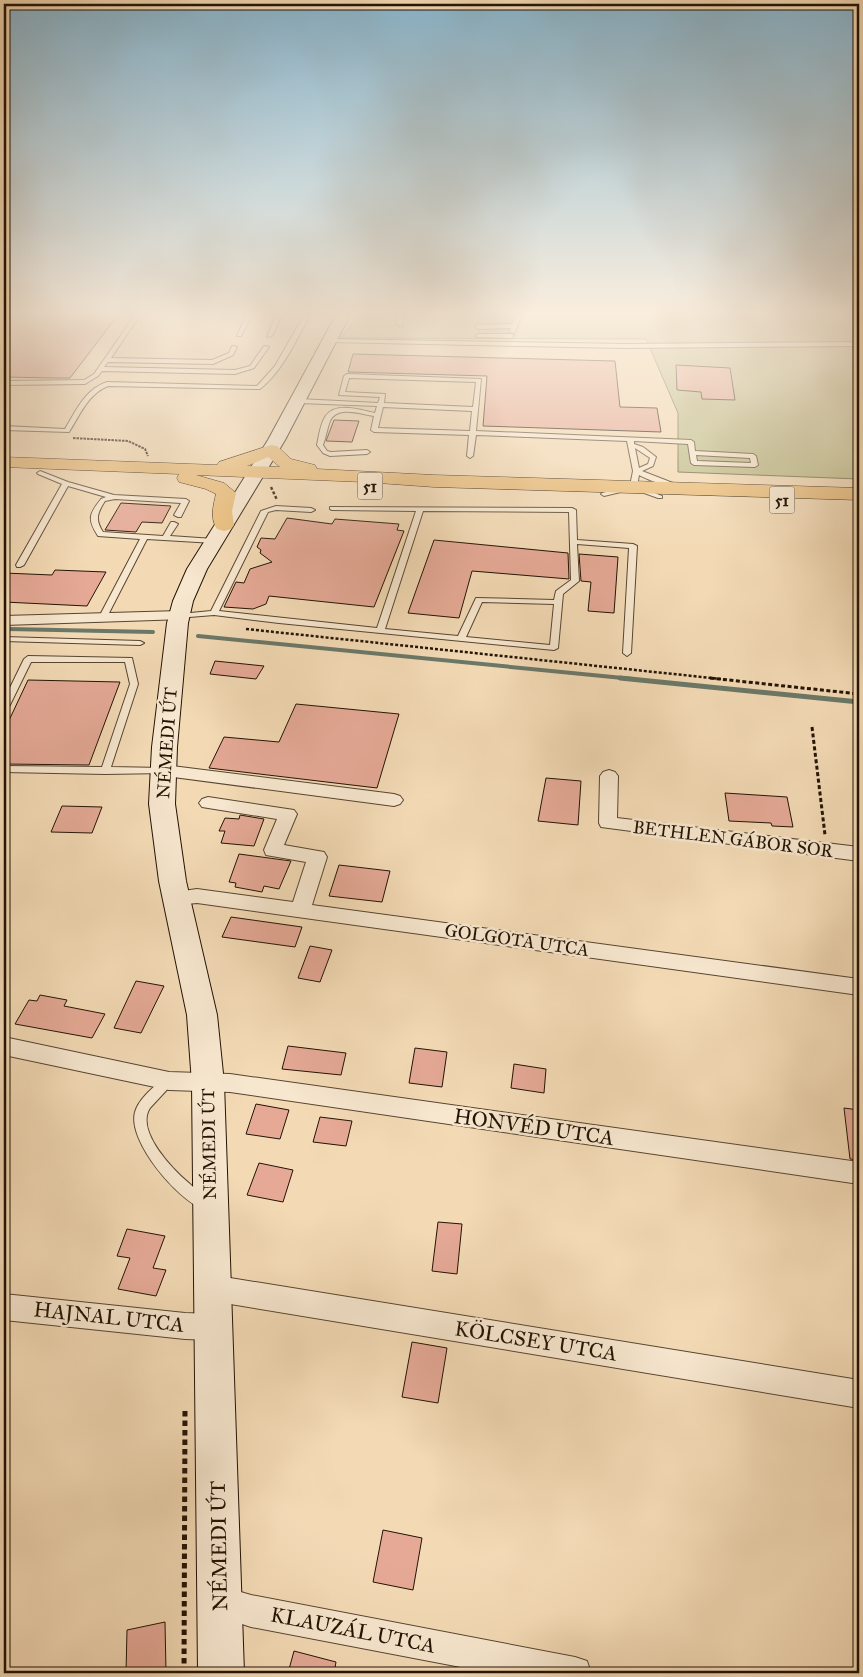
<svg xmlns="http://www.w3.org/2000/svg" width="863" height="1677" font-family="'IM FELL Great Primer',serif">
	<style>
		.green { fill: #bebe8b; stroke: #706848 }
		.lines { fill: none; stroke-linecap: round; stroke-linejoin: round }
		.stream-far1 { stroke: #6b7868; stroke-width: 4 }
		.stream { stroke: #6b7868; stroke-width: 5 }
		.building { fill: #e5a996; stroke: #231304 }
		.service-casing { stroke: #574530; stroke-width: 2 }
		.minor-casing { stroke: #574530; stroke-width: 2 }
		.secondary-casing { stroke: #231304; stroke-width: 2 }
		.primary-casing { stroke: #231304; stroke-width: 1 }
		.path-far3 { stroke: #231304; stroke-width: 2; stroke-dasharray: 2.5 1; stroke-linecap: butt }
		.path-far2 { stroke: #231304; stroke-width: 2.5; stroke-dasharray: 3 2; stroke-linecap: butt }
		.path-far1 { stroke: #231304; stroke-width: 3; stroke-dasharray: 4 2.5; stroke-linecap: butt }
		.path { stroke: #231304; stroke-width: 5; stroke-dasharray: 5.5 4; stroke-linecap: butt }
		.service { fill: #f7e7cf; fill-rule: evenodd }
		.minor { fill: #f7e7cf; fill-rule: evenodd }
		.secondary { fill: #f7e7cf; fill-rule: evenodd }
		.primary { fill: #eabd7a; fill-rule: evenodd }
		.labels { text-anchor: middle; stroke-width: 5; stroke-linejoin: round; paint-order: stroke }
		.shield { fill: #f7e7cf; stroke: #635341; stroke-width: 1 }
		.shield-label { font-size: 16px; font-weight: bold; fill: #231304 }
		.street-label { font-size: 18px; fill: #231304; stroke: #f7e7cf }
		.near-street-label { font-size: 21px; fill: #231304; stroke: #f7e7cf }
	</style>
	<rect width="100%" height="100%" fill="#f3dab5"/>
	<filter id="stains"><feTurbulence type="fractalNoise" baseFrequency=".004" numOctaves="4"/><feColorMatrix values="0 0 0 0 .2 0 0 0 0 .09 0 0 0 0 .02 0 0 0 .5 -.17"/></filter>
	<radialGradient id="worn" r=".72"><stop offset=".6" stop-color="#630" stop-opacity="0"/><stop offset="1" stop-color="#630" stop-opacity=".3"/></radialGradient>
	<!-- green -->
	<path class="green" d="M359 315H859V479L678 472V413L646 339 341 338Z"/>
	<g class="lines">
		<!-- stream-far1 -->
		<path class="stream-far1" d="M8 629 153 632
			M198 636 633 679"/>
		<!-- stream -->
		<path class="stream" d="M620 678 859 702"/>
	</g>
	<!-- building -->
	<path class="building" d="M4 315H118L70 378H56L4 377Z
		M353 354 615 361 620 407 657 408 661 432 483 426 487 376 348 372Z
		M676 365 730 368 735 400 702 399 701 392 677 390Z
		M334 420 359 421 352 442 326 441Z
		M121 503 171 506 162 523 142 522 136 532 105 530Z
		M287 518 332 524 335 519 399 524 397 530 404 531 374 607 269 596 266 604 253 609 224 607 236 582 244 583 250 569 272 562 260 553 261 550 257 547 261 538 275 539Z
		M434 540 568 553 569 579 472 571 459 618 408 613Z
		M579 554 618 557 614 613 588 611 591 582 581 581Z
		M55 570 106 572 87 606 4 602V573L52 575Z
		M215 661 264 666 256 679 210 674Z
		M28 680 120 682 89 765 4 764V731Z
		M296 704 399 714 377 788 209 768 224 737 279 742Z
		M546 778 581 781 578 825 538 821Z
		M725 793 787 797 793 827 772 826 771 823 729 821Z
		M62 806 102 807 92 833 51 832Z
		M240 815 264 819 254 846 221 843 225 831H219L225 818 239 819Z
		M239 854 291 861 279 889 264 886 262 892 235 887 236 883 229 882Z
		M339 865 390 871 382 902 329 896Z
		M231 917 302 927 295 947 222 937Z
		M310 946 332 950 320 982 298 978Z
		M136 981 164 986 141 1033 114 1028Z
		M40 995 67 1000 64 1006 105 1014 92 1038 15 1024 29 1000 37 1001Z
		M288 1046 346 1053 341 1075 282 1069Z
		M415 1048 447 1052 442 1087 409 1083Z
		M514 1064 546 1069 544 1093 511 1088Z
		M256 1104 289 1110 280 1139 246 1134Z
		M844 1108 859 1110V1160L850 1159Z
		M320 1117 352 1121 346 1146 313 1142Z
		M259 1163 293 1170 283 1202 247 1195Z
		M438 1222 462 1224 457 1274 432 1271Z
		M127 1229 165 1236 153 1268 166 1270 156 1296 118 1289 130 1258 117 1256Z
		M412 1342 447 1348 438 1403 402 1397Z
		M383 1530 422 1538 413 1590 373 1582Z
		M165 1622 166 1673H126L127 1630Z
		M294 1651 336 1662 334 1673H288Z"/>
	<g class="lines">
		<!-- service casing -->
		<g class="service-casing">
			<path id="service" d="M135 315H140L111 358 212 360 229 353 232 346 237 347 233 355 213 364 108 362 104 367 235 370 250 366 264 346 269 347 254 368 235 374 102 371 98 376 85 384 4 385V381L84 380 94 374Z
				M246 315H252L241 336H237Z
				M276 315H282L272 336 267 337Z
				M304 315H310C296 340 283 371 260 389L108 386C88 394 80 415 69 432L4 430V426L65 429C76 411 85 389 107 382L257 386 275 366Z
				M397 315H403L402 326 397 325Z
				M516 315H522L514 333 509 332 511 328 478 329 475 327 478 325 512 324Z
				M479 334H511L514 336 511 338 477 337 476 336Z
				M330 339 625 344 859 342V346L625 348 328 342V340Z
				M347 374 481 379 476 431 691 440 694 442 695 451 753 454 756 456 758 465 755 467 694 465 691 463 688 444 634 441V444L643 447 656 457 653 466 642 471 678 485C671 490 647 479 639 475L637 486 662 496V498H658L633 489 604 496 601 494 602 493 630 486 633 471 627 441 476 435 473 456 470 458 467 456 469 435 374 432 371 430 374 416C361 414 337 405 330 421 327 429 326 437 323 445L327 451 331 452 367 450 370 452 367 454 330 456 323 453 317 445C319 436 320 425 325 417 335 401 360 410 375 413L377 406 299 403 296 401 299 399 378 403 380 397 339 395 344 376ZM349 378 476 382 473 407 384 403 385 394 345 392ZM383 407 472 411 470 431 378 428ZM635 448 650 458 648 464 639 468ZM696 455 750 458 751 463 697 461Z
				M40 471 68 482 114 495 186 499 189 501 181 517H178L174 515 181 503 115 499 105 501C97 513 95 520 103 532L163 536 171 522H174L178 524 170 536 214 539 218 541 214 543 147 539 107 617 103 619H100L99 617 140 539 98 536C87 519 89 514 101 499L106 497 68 486 24 565 20 567H17L16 565 62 484 38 474 37 473Z
				M276 506 311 508 315 510 311 512 276 510 268 512 219 611 377 628 416 511 332 510 330 509V507L572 508 576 510 577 540 633 544 637 546 631 653 627 656 623 653 629 548 577 544 579 581 563 594 558 648 554 650 279 623 214 615 177 618 176 616 180 614 211 611 261 511ZM423 511 569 512 571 580 556 591 554 600 476 598 458 636 385 629ZM482 602 554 604 550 645 466 637Z
				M4 637 140 641 144 643 140 645 4 641Z
				M28 656 132 658 138 684 111 767 163 768 166 769 168 771 166 773 105 774 4 772V766L102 767 130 684 125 662H31L8 709 4 712V700L24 659Z
				M169 1076 173 1077 175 1081 150 1108C135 1131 173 1170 190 1184 196 1190 206 1195 210 1203L208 1207 203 1209C178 1200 127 1141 135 1112 139 1098 154 1087 165 1077Z"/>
		</g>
		<!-- minor casing -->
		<g class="minor-casing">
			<path id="minor" d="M180 611 185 613 188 616 185 619 4 625V616Z
				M164 765 394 794 400 796 403 800 400 804 394 806 158 775 155 771 158 767Z
				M609 770 615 772 618 776 617 818 859 847V861L601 827 599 823 600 776 603 772Z
				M208 797 294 810 297 814 284 845 324 852 327 857 312 905 859 979V995L197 903 176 905 169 903 166 898 169 893 197 889 293 902 306 862 266 855 264 850 277 819 202 807 199 803 202 799Z
				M4 1037 169 1072 230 1074 859 1162V1184L230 1092 169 1090 4 1055Z
				M212 1275 859 1380V1408L212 1301 203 1297 199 1288 203 1279Z
				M4 1294 185 1313 214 1314 224 1318 227 1327 224 1336 214 1340 185 1339 4 1320Z
				M220 1586 251 1595 575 1657 587 1661 591 1673H492L251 1627 209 1613 204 1602 209 1591Z"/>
		</g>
		<!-- secondary casing -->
		<g class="secondary-casing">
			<path id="secondary" d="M336 315H350L285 440 207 569 193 601 188 623 177 747 175 804 186 881 217 1015 224 1083 244 1673H198L192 1083 187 1015 159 881 149 804 152 747 167 623 173 601 187 569 268 440Z"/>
		</g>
		<!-- primary casing -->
		<g class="primary-casing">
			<path id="primary" d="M271 445 277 446 291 459 315 465 317 469 434 475 859 488V500L434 487 364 482 196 475 224 483 236 493 232 511 234 525 231 529 224 531 217 529C210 519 213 506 216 494L206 489 179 482 177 478 179 474 4 467V457L217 465 219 462ZM268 457 280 467 247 466Z"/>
		</g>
		<!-- path-far3 -->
		<path class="path-far3" d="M73 438 128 441 145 449 148 456"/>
		<!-- path-far2 -->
		<path class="path-far2" d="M271 487 277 500
			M246 629 721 679"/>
		<!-- path-far1 -->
		<path class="path-far1" d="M710 678 859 694
			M812 727 825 835"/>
		<!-- path -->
		<path class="path" d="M184 1673 185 1408"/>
		<!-- service -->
		<use href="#service" class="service"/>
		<!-- minor -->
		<use href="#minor" class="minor"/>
		<!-- secondary -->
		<use href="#secondary" class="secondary"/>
		<!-- primary -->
		<use href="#primary" class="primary"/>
	</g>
	<!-- sky -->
	<linearGradient id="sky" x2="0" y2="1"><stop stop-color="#89b7d0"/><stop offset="0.57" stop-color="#faeede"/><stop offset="1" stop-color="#faeede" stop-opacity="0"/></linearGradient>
	<rect width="863" height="550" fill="url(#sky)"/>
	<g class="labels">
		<!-- shield labels -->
		<g class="shield">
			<rect x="357.5" y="472.5" width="25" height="27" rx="4"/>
			<rect x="769.5" y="486.5" width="25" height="27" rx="4"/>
		</g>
		<g class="shield-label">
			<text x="370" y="492">51</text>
			<text x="782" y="506">51</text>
		</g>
		<!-- street labels -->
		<g class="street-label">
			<text transform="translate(167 743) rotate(-86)" y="6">NÉMEDI ÚT</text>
			<text transform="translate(733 839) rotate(7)" y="6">BETHLEN GÁBOR SOR</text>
			<text transform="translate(517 940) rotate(8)" y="6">GOLGOTA UTCA</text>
			<text transform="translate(209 1144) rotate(-91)" y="6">NÉMEDI ÚT</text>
		</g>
		<!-- near-street labels -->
		<g class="near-street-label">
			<text transform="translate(534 1127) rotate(8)" y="7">HONVÉD UTCA</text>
			<text transform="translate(109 1317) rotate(6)" y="7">HAJNAL UTCA</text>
			<text transform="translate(536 1341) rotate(9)" y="7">KÖLCSEY UTCA</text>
			<text transform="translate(219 1546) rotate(-91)" y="7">NÉMEDI ÚT</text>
			<text transform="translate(353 1630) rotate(11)" y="7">KLAUZÁL UTCA</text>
		</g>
	</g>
	<!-- margin -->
	<rect width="863" height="1677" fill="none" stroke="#f3dab5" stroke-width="20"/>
	<rect x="5" y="5" width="853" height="1667" fill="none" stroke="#231304" stroke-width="2.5"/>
	<rect x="10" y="10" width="843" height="1657" fill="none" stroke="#231304"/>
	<rect width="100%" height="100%" filter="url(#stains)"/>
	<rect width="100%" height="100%" fill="url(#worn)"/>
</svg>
